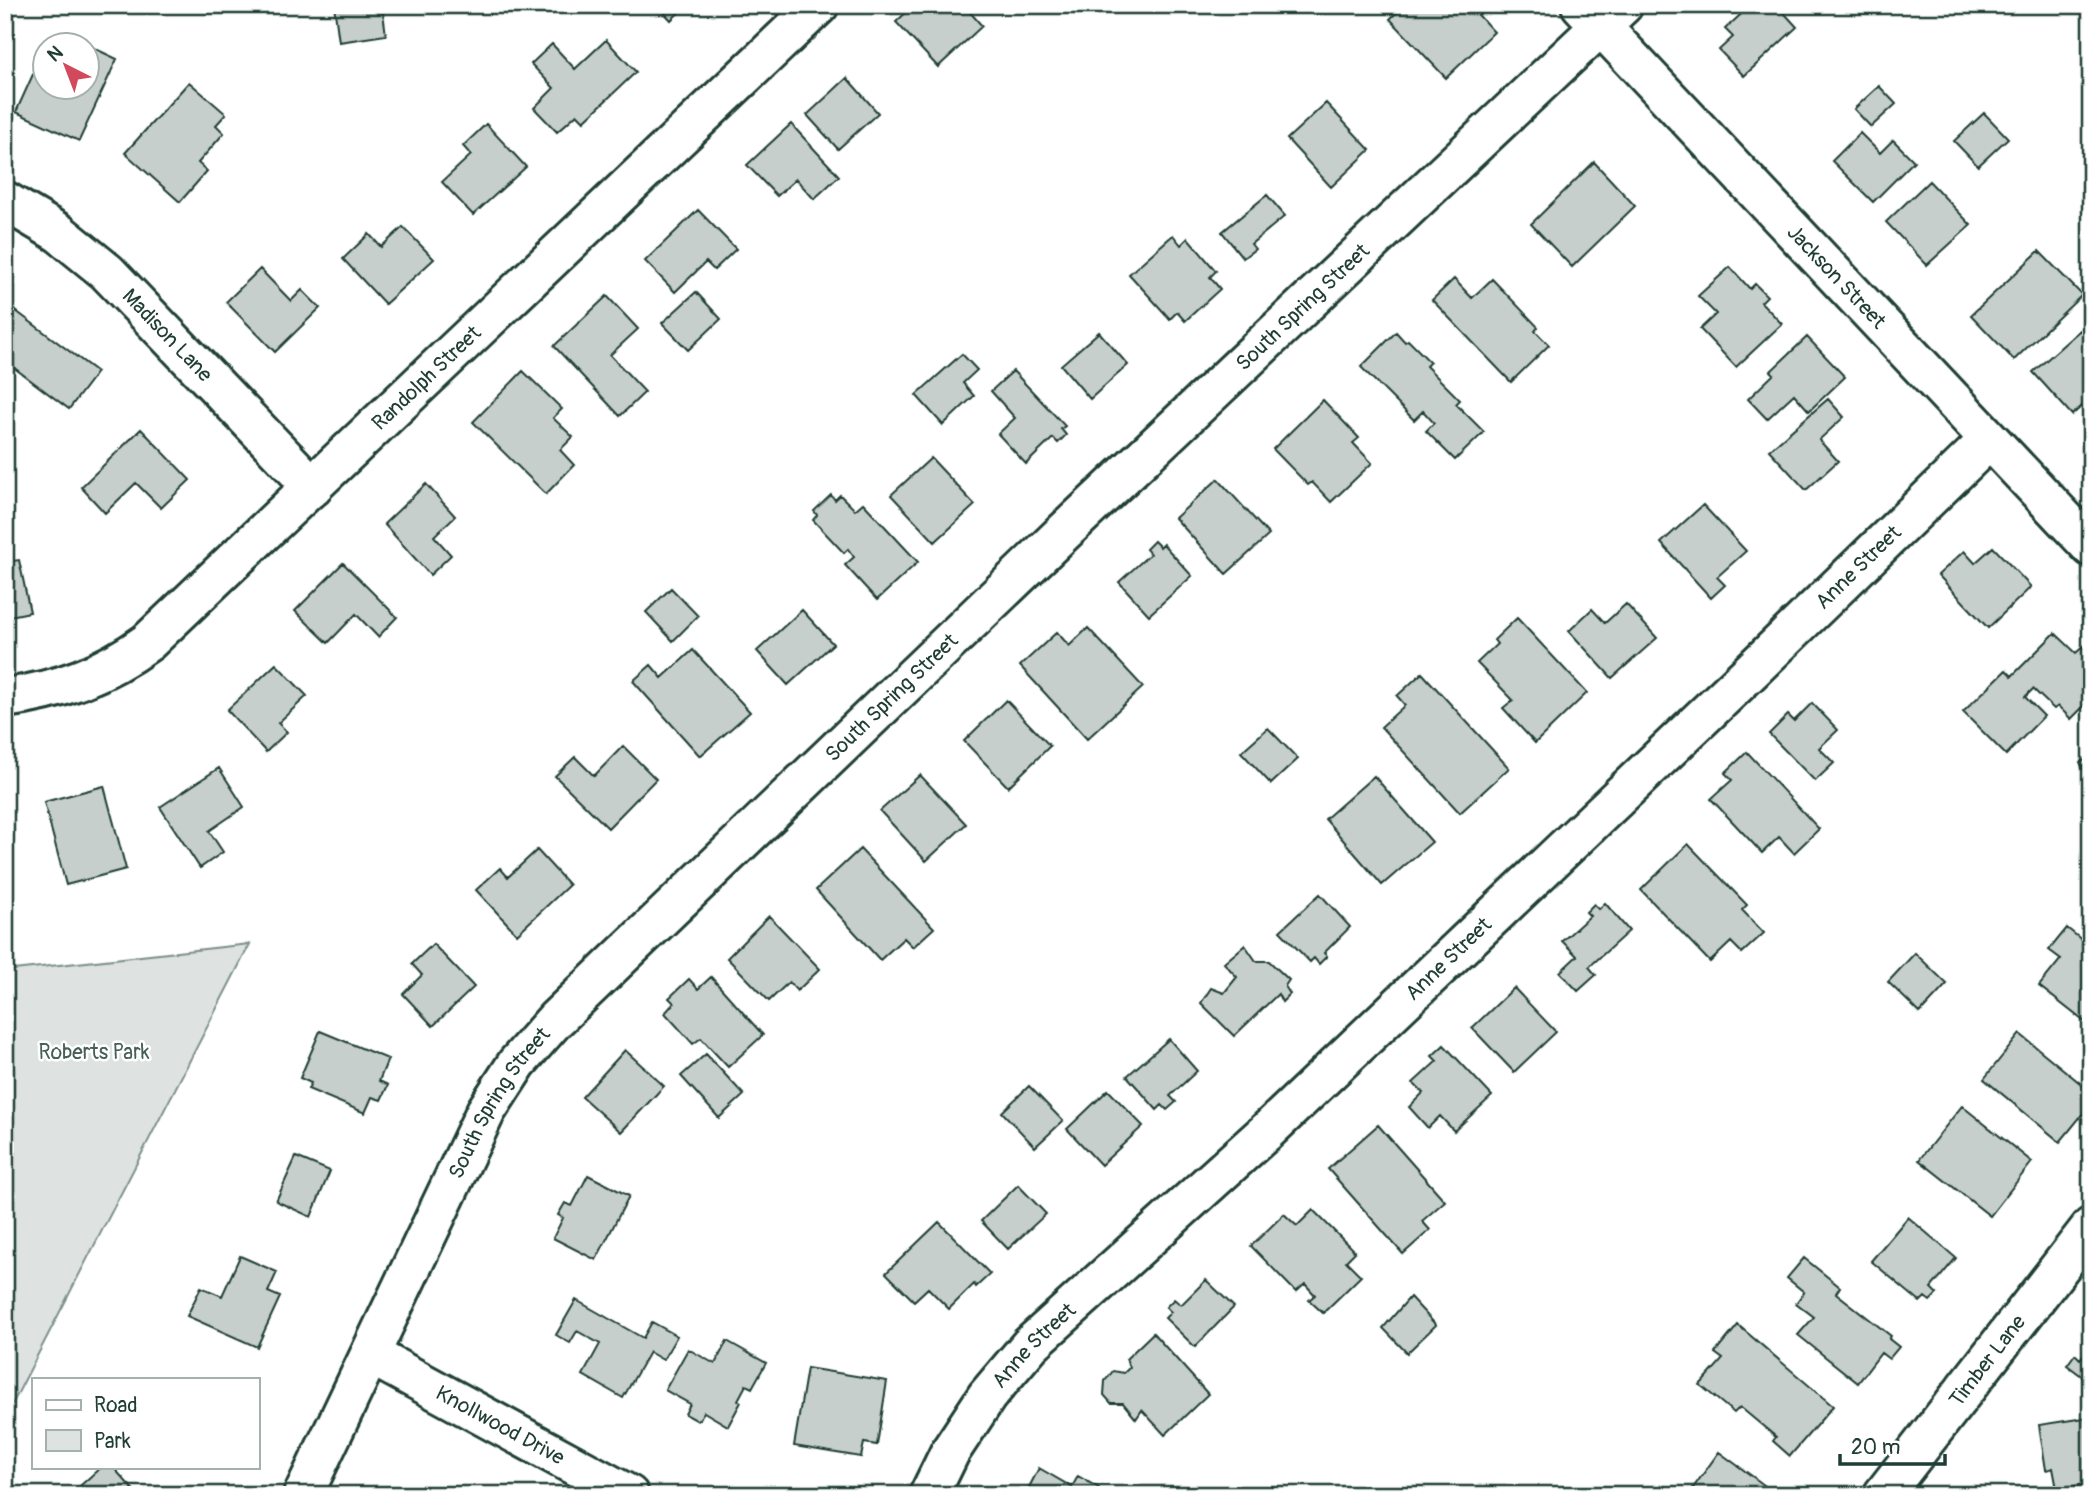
<svg xmlns="http://www.w3.org/2000/svg" width="2096" height="1500" font-family="Pangolin,sans-serif">
	<style>
		.green { fill: #dee3e2; stroke: #7e908b; stroke-width: 2 }
		.building { fill: #c7cfcc; stroke: #1f3d34; stroke-width: 2 }
		.lines { fill: none; stroke-linecap: round; stroke-linejoin: round }
		.minor-casing { stroke: #1f3d34; stroke-width: 44 }
		.minor { stroke: #fff; stroke-width: 38 }
		.labels { text-anchor: middle; stroke-width: 5; stroke-linejoin: round; paint-order: stroke }
		.street-label { font-size: 21px; fill: #1f3d34; stroke: #fff }
		.park-label { font-size: 21px; fill: #455e57; stroke: #fff }
	</style>
	<rect width="100%" height="100%" fill="#fff"/>
	<filter id="ink" filterUnits="userSpaceOnUse"><feTurbulence type="fractalNoise" baseFrequency=".0143" numOctaves="2"/><feDisplacementMap in="SourceGraphic" scale="14" xChannelSelector="R" yChannelSelector="G"/><feConvolveMatrix kernelMatrix="1 2 1 2 8 2 1 2 1" color-interpolation-filters="sRGB"/></filter>
	<g filter="url(#ink)">
		<!-- green -->
		<path class="green" d="M250 944 5 1418V971Z"/>
		<!-- building -->
		<path class="building" d="M334 5H382L386 35 339 42Z
			M657 5H687L671 20Z
			M914 5H964L982 26 938 67 896 22Z
			M1404 5 1438 8 1469 5 1494 32 1446 78 1390 19Z
			M1751 5H1777L1797 27 1744 76 1719 50 1733 37 1725 29Z
			M606 40 636 72 584 121 577 114 557 132 534 108 554 88 531 64 552 44 575 69Z
			M85 44 117 59 79 141 16 112 34 72 46 77V88H88Z
			M847 78 878 113 838 149 807 115Z
			M189 82 226 114 216 125 224 133 198 163 207 171 180 202 125 153Z
			M1879 86 1896 104 1871 127 1854 109Z
			M1326 103 1370 150 1331 187 1287 139Z
			M1984 113 2008 138 1978 166 1954 141Z
			M486 124 526 167 473 215 442 182 471 155 463 146Z
			M791 124 839 176 814 199 796 179 777 196 747 165Z
			M1860 133 1880 153 1893 140 1914 161 1873 202 1832 161Z
			M1594 162 1635 206 1572 267 1531 224Z
			M1929 181 1971 225 1927 265 1886 222Z
			M1267 195 1285 216 1251 244 1255 249 1243 258 1222 232Z
			M698 210 736 249 714 270 706 262 675 292 645 261Z
			M403 227 434 259 385 304 343 259 369 234 381 247Z
			M1173 235 1181 245 1188 238 1216 271 1210 277 1220 289 1185 321 1177 312 1170 319 1129 274Z
			M2039 251 2082 295 2014 360 1971 315Z
			M1730 267 1750 289 1755 284 1767 296 1761 302 1782 324 1736 367 1700 329 1716 314 1698 296Z
			M260 269 291 301 302 290 320 308 275 352 226 302Z
			M1454 279 1472 298 1492 279 1538 327 1535 331 1549 345 1511 382 1432 300Z
			M696 292 721 319 688 350 662 323Z
			M607 296 638 329 610 355 645 392 620 416 554 346Z
			M8 305 97 372 69 409 5 361Z
			M2080 330 2091 343V398L2072 415 2033 372Z
			M1099 332 1128 365 1090 399 1061 365Z
			M1396 332 1405 342 1408 340 1430 362 1426 366 1460 400 1456 404 1484 432 1455 460 1426 431 1434 423 1423 411 1414 420 1361 367Z
			M1807 337 1845 377 1809 411 1794 394 1767 419 1748 399 1774 374 1771 371Z
			M962 354 977 370 963 383 974 396 943 425 916 395Z
			M523 371 562 409 553 418 573 437 560 450 574 465 546 494 473 422Z
			M1013 371 1065 426 1061 429 1066 435 1058 443 1053 438 1026 464 998 434 1015 418 991 391Z
			M1828 399 1844 417 1819 440 1838 461 1806 490 1769 450Z
			M1323 400 1359 438 1353 443 1372 463 1331 502 1312 482 1308 485 1273 449Z
			M141 429 190 480 161 508 136 483 105 513 81 487Z
			M931 458 975 505 935 542 891 495Z
			M1218 479 1269 535 1226 574 1175 518Z
			M426 484 455 516 434 536 451 555 430 575 384 524Z
			M831 495 835 500 840 495 855 510 863 503 918 562 877 600 845 565 854 557 848 549 844 553 813 520 817 515 814 511Z
			M1703 505 1746 551 1717 577 1725 585 1711 598 1661 543Z
			M1154 541 1160 547 1163 544 1192 576 1149 615 1119 582 1150 554 1146 549Z
			M1993 547 2031 587 1988 628 1938 575 1964 551 1975 563Z
			M19 560 30 612 5 617V562Z
			M343 563 397 617 378 637 356 614 328 643 295 611Z
			M671 588 698 616 673 641 646 612Z
			M1626 604 1657 638 1612 678 1569 631 1592 609 1605 623Z
			M802 610 833 644 788 685 757 651Z
			M1517 618 1587 693 1535 743 1503 708 1513 700 1477 663 1497 644 1494 640Z
			M1088 628 1143 687 1087 739 1020 666 1057 632 1069 646Z
			M2055 633 2076 653 2087 643 2091 646V699L2071 719 2058 706 2054 709 2033 689 2025 697 2044 716 2006 755 1963 712 2006 670 2012 676Z
			M693 650 750 712 700 756 633 681 651 665 662 678Z
			M276 664 307 696 278 723 287 732 266 752 227 710Z
			M1422 673 1509 768 1460 813 1381 727 1405 705 1397 696Z
			M1006 700 1050 746 1008 787 964 741Z
			M1812 703 1838 730 1819 748 1834 763 1815 781 1769 734 1788 715 1794 721Z
			M1268 728 1298 759 1271 784 1241 752Z
			M623 746 656 779 608 828 555 776 575 757 594 776Z
			M1747 752 1819 829 1794 853 1779 837 1762 853 1711 799 1732 780 1725 773Z
			M2091 757V787L2080 762Z
			M219 768 244 807 209 831 223 852 200 868 160 807Z
			M920 775 966 824 926 861 880 811Z
			M1374 776 1432 842 1382 885 1325 819Z
			M104 786 126 869 66 885 44 802Z
			M1688 844 1747 905 1742 910 1764 933 1742 953 1731 942 1710 962 1641 890Z
			M860 849 934 928 913 947 904 938 880 960 816 890Z
			M537 850 569 885 517 934 476 890 500 868 508 877Z
			M1320 894 1350 927 1324 953 1327 956 1319 964 1314 958 1310 962 1280 931Z
			M1605 903 1629 931 1589 967 1596 975 1578 991 1560 972 1577 956 1562 941 1590 916 1586 912 1594 904 1599 909Z
			M769 916 820 969 797 991 789 982 769 1001 727 958Z
			M2067 928 2083 941 2087 937 2091 939V1027L2039 986 2061 959 2049 950Z
			M433 944 474 987 433 1026 403 994 422 975 412 964Z
			M1245 945 1256 961H1269L1289 980 1285 986 1290 994 1282 1002 1278 994 1234 1036 1201 1003 1211 988 1224 993 1237 977 1224 963Z
			M1915 953 1947 984 1920 1013 1888 982Z
			M711 977 763 1035 728 1067 701 1038 693 1044 665 1013 674 1003 669 998 689 979 698 989Z
			M1514 988 1556 1032 1514 1072 1472 1028Z
			M320 1031 388 1059 379 1081 388 1085 381 1100 372 1097 365 1113 308 1089 311 1083 300 1078Z
			M2020 1034 2091 1092V1104L2060 1142 1984 1079Z
			M1169 1039 1197 1071 1170 1096 1176 1102 1167 1110 1162 1105 1157 1110 1127 1076Z
			M1444 1045 1492 1096 1454 1131 1440 1116 1428 1128 1409 1107 1423 1093 1413 1083 1437 1061 1432 1056Z
			M625 1050 664 1086 621 1132 582 1097Z
			M706 1054 744 1095 719 1118 681 1076Z
			M1029 1086 1063 1121 1035 1147 1002 1112Z
			M1108 1090 1143 1126 1101 1165 1067 1129Z
			M1962 1106 2032 1162 1990 1216 1919 1160Z
			M1378 1125 1445 1201 1422 1221 1430 1230 1403 1254 1328 1169Z
			M296 1157 330 1171 311 1217 276 1201Z
			M588 1175 629 1196 596 1260 553 1238 563 1218 558 1215 565 1203 572 1206Z
			M1018 1185 1046 1214 1008 1249 981 1221Z
			M1313 1210 1355 1252 1346 1261 1361 1276 1323 1313 1309 1300 1315 1295 1305 1284 1296 1292 1251 1246 1284 1214 1297 1226Z
			M1908 1217 1956 1258 1931 1288 1937 1294 1930 1301 1925 1297 1920 1302 1871 1261Z
			M939 1222 990 1274 976 1287 974 1284 949 1309 928 1288 914 1301 886 1273Z
			M240 1256 277 1272 268 1292 280 1297 257 1347 187 1316 201 1287 222 1296Z
			M1804 1258 1840 1287 1836 1293 1891 1336 1889 1339 1899 1347 1889 1359 1881 1353 1858 1383 1798 1335 1814 1317 1796 1303 1804 1292 1787 1278Z
			M1206 1280 1234 1307 1195 1347 1165 1318 1171 1312 1166 1307 1174 1299 1181 1305Z
			M1410 1297 1436 1325 1407 1353 1383 1328Z
			M576 1300 643 1338 652 1322 677 1336 663 1360 649 1352 623 1398 583 1375 600 1344 577 1331 570 1343 556 1335Z
			M1738 1325 1833 1406 1790 1456 1773 1441 1776 1437 1740 1407 1734 1413 1700 1385 1723 1359 1715 1353Z
			M1153 1333 1208 1394 1165 1435 1142 1410 1136 1419 1123 1403H1111L1104 1395 1105 1381 1113 1371 1124 1373 1130 1367 1126 1359Z
			M727 1341 766 1363 752 1388 746 1385 738 1400 741 1402 728 1426 704 1412 698 1421 685 1414 690 1404 665 1390 688 1349 715 1364Z
			M2091 1346V1383L2067 1365 2075 1354 2080 1359Z
			M807 1368 887 1381 877 1445 864 1443 861 1457 794 1446Z
			M2091 1417V1483L2057 1489 2053 1468 2046 1470 2039 1425Z
			M1719 1452 1756 1479 1777 1495H1688Z
			M101 1467H113L138 1495H70Z
			M1039 1468 1072 1487 1078 1476 1099 1488 1095 1495H1025Z"/>
		<g class="lines">
			<!-- minor casing -->
			<g class="minor-casing">
				<g id="minor">
					<path id="s1" d="M1581 5 2091 547"/>
					<path id="s2" d="M5 201 59 233 107 272 313 487"/>
					<path id="s3" d="M5 698C59 691 104 674 148 642L819 5"/>
					<path id="s4" d="M371 1355 629 1495"/>
					<path id="s5" d="M303 1495 486 1111 517 1063 555 1020 1065 531 1623 5"/>
					<path id="s6" d="M929 1495 950 1452 987 1396 1031 1344 1265 1133 1747 675 1989 440"/>
					<path id="s7" d="M1883 1495 2091 1227"/>
				</g>
			</g>
			<!-- minor -->
			<use href="#minor" class="minor"/>
		</g>
	</g>
	<g class="labels">
		<!-- street labels -->
		<g class="street-label">
			<text dy="7" stroke="none"><textPath href="#s1" startOffset="373">Jackson Street</textPath></text>
			<text dy="7" stroke="none"><textPath href="#s5" startOffset="1573">South Spring Street</textPath></text>
			<text dy="7" stroke="none"><textPath href="#s2" startOffset="212">Madison Lane</textPath></text>
			<text dy="7" stroke="none"><textPath href="#s3" startOffset="539">Randolph Street</textPath></text>
			<text dy="7" stroke="none"><textPath href="#s6" startOffset="1318">Anne Street</textPath></text>
			<text dy="7" stroke="none"><textPath href="#s5" startOffset="1006">South Spring Street</textPath></text>
			<text dy="7" stroke="none"><textPath href="#s6" startOffset="751">Anne Street</textPath></text>
			<text dy="7" stroke="none"><textPath href="#s5" startOffset="439">South Spring Street</textPath></text>
			<text dy="7" stroke="none"><textPath href="#s6" startOffset="184">Anne Street</textPath></text>
			<text dy="7" stroke="none"><textPath href="#s7" startOffset="170">Timber Lane</textPath></text>
			<text dy="7" stroke="none"><textPath href="#s4" startOffset="147">Knollwood Drive</textPath></text>
		</g>
		<!-- park labels -->
		<g class="park-label">
			<text x="94" y="1059">Roberts Park</text>
		</g>
	</g>
	<!-- margin -->
	<rect width="2096" height="1500" fill="none" stroke="#fff" stroke-width="28"/>
	<rect x="14" y="14" width="2068" height="1472" fill="none" stroke="#1f3d34" stroke-width="2.5" filter="url(#ink)"/>
	<!-- legend -->
	<rect x="32" y="1378" width="228" height="91" fill="#ffffff" stroke="#a5b1ae" stroke-width="2"/>
	<rect x="46" y="1400" width="35" height="10" fill="#ffffff" stroke="#a5b1ae" stroke-width="2"/>
	<text x="94" y="1412" font-size="21" fill="#1f3d34">Road</text>
	<rect x="46" y="1430" width="35" height="21" fill="#dee3e2" stroke="#a5b1ae" stroke-width="2"/>
	<text x="94" y="1448" font-size="21" fill="#1f3d34">Park</text>
	<!-- north arrow -->
	<g transform="translate(66 66) rotate(318)"><circle r="33" fill="#ffffff" stroke="#a5b1ae" stroke-width="2"/>
	<path d="M0-5L12 26L0 18L-12 26Z" fill="#d1495b"/>
	<text y="-10" font-size="19" font-weight="bold" text-anchor="middle" fill="#1f3d34">N</text>
	</g>
	<!-- scale -->
	<path d="M1840 1454v10h105v-10" fill="none" stroke="#1f3d34" stroke-width="3.5"/>
	<text x="1851" y="1454" font-size="21" fill="#1f3d34" stroke="#ffffff" stroke-width="5" paint-order="stroke">20 m</text>
</svg>
